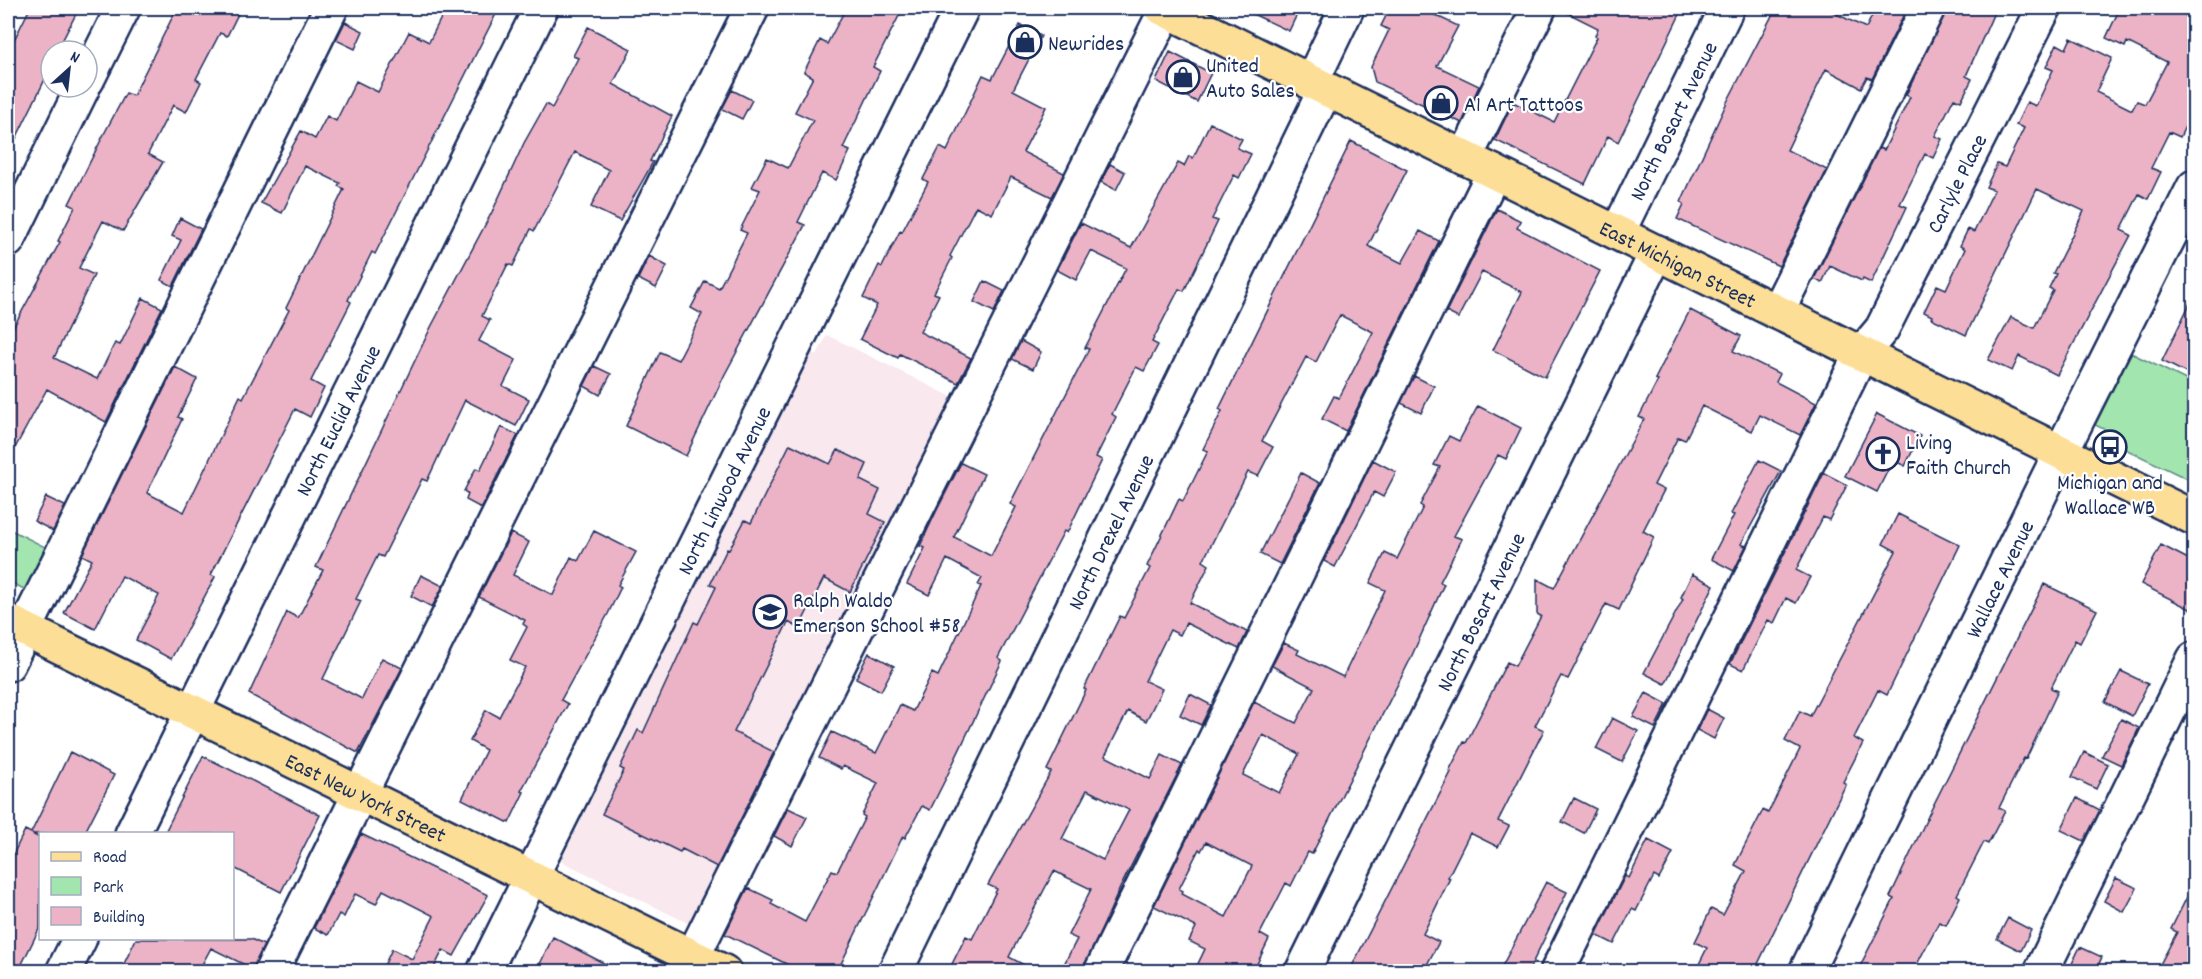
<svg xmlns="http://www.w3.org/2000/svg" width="2202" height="979" font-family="Dekko,sans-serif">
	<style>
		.built { fill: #f9e8ee }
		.green { fill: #a2e5af; stroke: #5e8a86; stroke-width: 1.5 }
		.building { fill: #ecb3c6; stroke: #1b2f5e; stroke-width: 1.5; fill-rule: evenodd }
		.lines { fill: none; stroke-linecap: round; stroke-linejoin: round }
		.minor-casing { stroke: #1b2f5e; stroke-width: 38 }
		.major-casing { stroke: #1b2f5e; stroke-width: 38 }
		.minor { stroke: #fff; stroke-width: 33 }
		.major { stroke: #fdde96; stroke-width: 33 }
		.labels { text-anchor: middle; stroke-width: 4.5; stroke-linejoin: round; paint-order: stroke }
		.poi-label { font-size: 22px; fill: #1b2f5e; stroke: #fff; text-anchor: start }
		.street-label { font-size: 22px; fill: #1b2f5e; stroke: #fff }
	</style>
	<rect width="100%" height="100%" fill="#fff"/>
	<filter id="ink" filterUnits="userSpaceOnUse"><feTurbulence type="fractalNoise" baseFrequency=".0167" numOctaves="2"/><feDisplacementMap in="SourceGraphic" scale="12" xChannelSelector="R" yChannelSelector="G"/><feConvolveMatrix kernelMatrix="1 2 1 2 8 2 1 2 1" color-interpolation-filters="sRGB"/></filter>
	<g filter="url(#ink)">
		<!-- built -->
		<path class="built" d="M827 335 960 401 700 929 561 861 811 353 817 355Z"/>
		<!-- green -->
		<path class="green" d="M2131 353 2194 384V482L2102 438 2106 430 2095 425Z
			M9 529 47 548 26 590 8 581Z"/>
		<!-- building -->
		<path class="building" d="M30 8H79L57 51H51V67L8 155V34L15 38Z
			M177 8H241L227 36 220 33 196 79 201 82 186 112 173 105 148 154 163 162 123 231 103 221 79 268 94 275 54 358 97 379 115 343 120 345 143 298 162 308 106 422 47 389 8 461V337L60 242 58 241 75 207 69 204 105 132 126 93 133 96Z
			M446 8H499L375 254 372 252 348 300 351 302 311 381 324 388 310 417 295 409 211 575 215 577 171 659 136 640 159 595 122 576 95 629 64 613 92 560 82 555 175 367 197 379 178 417 182 419 147 493 184 512 240 396 243 398 289 310 286 308 344 189 338 186 340 183 305 166 282 213 261 203 301 131 315 139 327 116 336 121 356 81 378 92 409 32 429 42Z
			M846 8H903L873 67 880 71 843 148 850 151 836 180 822 173 798 222 805 225 725 374 686 456 626 426 660 352 678 360 702 314 691 308 705 281 719 288 747 233 740 230 760 190 752 187 767 158 788 168 813 120 795 112 813 77 804 72 820 40 827 44Z
			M1240 8H1300L1289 31Z
			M1390 8H1420L1458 26 1437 66 1479 86 1462 123 1375 82 1371 67 1389 30 1381 26Z
			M1558 8H1683L1618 142 1608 136 1585 184 1495 140 1513 102 1554 122 1597 37 1595 36 1598 28Z
			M1776 8H1824L1866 28 1876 8H1907L1872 79 1867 77 1861 88 1826 69 1787 150 1827 170 1779 266 1677 219 1684 204 1681 202 1727 102Z
			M1947 8H1996L1966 76 1972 79 1961 101 1954 98 1935 136 1942 139 1933 158 1925 154 1900 204 1907 207 1871 283 1863 279 1862 281 1830 266 1822 283 1814 279 1879 148 1884 150 1910 97 1906 95Z
			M2120 8H2189L2185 15 2194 20V108L2180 137 2169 132 2151 168 2161 172 2148 199 2139 194 2121 230 2131 235 2057 375 2019 356 2012 371 1988 360 2011 317 2034 328 2053 290 2049 288 2056 274 2053 273 2084 211 2037 189 1966 335 1931 318 1932 316 1924 312 1937 285 1946 289 1965 249 1960 246 1968 229 1974 232 1994 190 1986 187 1997 164 2005 167 2024 128 2016 125 2027 102 2036 106 2053 70 2046 67 2057 44 2066 49 2071 38 2112 58 2096 92 2132 110 2137 101 2145 104 2167 62 2127 42 2125 47 2106 38Z
			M345 22 363 31 355 49 336 40Z
			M1020 25 1041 36 1013 90 1046 107 1023 152 1064 173 1052 197 1011 177 992 214 976 206 950 256 952 258 934 293 939 295 920 332 971 358 958 383 900 354 898 358 860 339 877 305 863 298 879 265 882 267 900 231 902 232 928 182 923 179 940 147 947 151 983 75 992 79Z
			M588 27 631 49 613 84 672 116 650 161 653 162 620 221 591 207 609 170 575 152 534 231 531 229 513 266 508 264 482 316 490 320 479 341 516 360 503 386 529 399 516 426 465 400 427 481 422 479 383 557 378 555 356 599 361 601 323 679 362 699 382 658 402 668 358 753 249 694 287 612 298 618 323 570 316 567 431 327 493 210 524 143 546 104 552 108 578 58 573 56Z
			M1170 52 1211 73 1197 102 1156 81Z
			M732 90 752 100 742 119 722 109Z
			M1210 123 1242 139 1237 148 1251 154 1239 178 1234 175 1212 219 1218 221 1184 291 1179 289 1152 342 1158 345 1144 371 1136 367 1112 414 1116 417 1096 457 1102 460 1067 533 1064 531 998 658 1002 661 946 778 930 810 922 806 905 838 903 836 837 972H803L725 934 748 888 773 900 771 904 805 922 832 870 837 872 865 817 862 815 878 783 843 766 841 769 819 758 832 732 876 753 900 705 913 711 932 673 938 676 981 586 978 585 982 578 947 559 929 595 907 584 925 548 920 546 936 512 961 463 984 474 954 537 991 556 1016 507 1010 504 1089 349 1085 348 1126 268 1091 251 1076 280 1057 270 1081 223 1131 248 1178 163 1184 166 1189 156 1193 158Z
			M1351 141 1407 170 1368 246 1402 263 1420 231 1439 241 1346 431 1322 419 1334 396 1339 398 1373 332 1340 315 1316 362 1306 357 1262 441 1273 447 1258 476 1248 472 1203 561 1209 565 1190 603 1247 632 1239 649 1186 623 1180 635 1170 630 1145 681 1162 689 1146 721 1128 711 1105 756 1150 779 1162 755 1182 765 1120 888 1083 972H1060L1077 939 1068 935 1091 889 1054 871 1009 957 1037 972H961L951 966 966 936 972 939 997 889 988 885 1051 772 1047 770 1086 690 1084 689 1120 616 1124 618 1150 568 1147 566 1179 499 1183 501 1208 451 1203 449 1222 411 1219 409ZM1087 790 1129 810 1103 860 1062 839Z
			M1110 164 1125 172 1116 190 1101 182Z
			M1497 209 1521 221 1517 228 1600 271 1545 377 1493 350 1522 292 1482 272 1458 318 1446 312Z
			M180 218 201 229 173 286 161 280 181 240 172 236Z
			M649 256 667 266 656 288 638 279Z
			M984 281 1004 291 994 312 974 302Z
			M2194 295V377L2162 361Z
			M1690 310 1741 336 1733 351 1780 374 1776 382 1816 403 1800 435 1760 415 1752 431 1702 406 1685 440 1678 437 1654 485 1664 490 1643 531 1654 537 1619 610 1606 604 1568 679 1561 676 1535 726 1544 730 1498 821 1509 826 1498 847 1470 833 1448 877 1450 878 1423 934 1439 942 1423 972H1349L1451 772 1449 771 1464 742 1466 743 1507 662 1515 666 1541 616 1537 614V579L1554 588 1644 419 1639 417 1658 380 1655 379Z
			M1021 341 1041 352 1033 369 1012 359Z
			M594 366 611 374 600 395 584 386Z
			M1414 376 1434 386 1421 413 1401 403Z
			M1478 406 1521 428 1506 459 1498 455 1454 536 1462 539 1440 582 1444 584 1409 662 1312 854 1308 852 1291 886 1286 883 1260 934 1269 939 1253 972H1194L1205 949 1189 941 1196 927 1154 906 1254 702 1296 723 1314 688 1272 666 1284 643 1299 650 1297 654 1343 677 1385 590 1370 583 1385 553 1397 559 1423 507 1420 505 1440 467 1434 465 1449 436 1459 441ZM1263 735 1299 754 1279 793 1243 775ZM1206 842 1252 866 1226 917 1182 894 1183 891 1179 889 1199 849 1201 851Z
			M1877 414 1920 436 1905 466 1893 460 1877 492 1845 476Z
			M501 427 518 435 481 508 466 500 468 494 464 491 476 468 480 470Z
			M790 444 830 464 838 450 867 464 860 480 880 490 869 514 885 522 850 592 824 578 799 628 788 622 734 732 774 752 717 867 682 849 680 852 602 814 624 770 620 768 638 730 643 733 694 622 698 624 716 587 710 584 727 549 729 550 745 520 751 523Z
			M1373 460 1396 472 1383 497 1374 492 1335 567 1324 561Z
			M1759 460 1781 471 1741 544 1746 546 1734 571 1711 559 1734 515 1731 514Z
			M1301 473 1320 483 1280 564 1260 554Z
			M1824 473 1847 485 1829 520 1823 517 1796 570 1810 577 1796 603 1786 598 1774 623 1768 620 1743 670 1730 664Z
			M46 497 65 506 53 531 34 521Z
			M1898 514 1960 545 1887 695 1878 690 1854 738 1863 743 1843 782 1846 784 1754 972H1695L1707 948 1695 942 1711 909 1723 915 1746 871 1735 865 1763 810 1768 813 1800 749 1785 741 1800 711 1810 716 1896 551 1883 544Z
			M594 531 636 552 618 585 621 587 608 614 561 700 568 704 521 791 524 792 509 823 462 799 486 750 470 741 486 710 499 717 525 667 510 660 527 627 523 624 525 620 479 597 511 533 529 542 513 575 553 595 571 557 578 561Z
			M2161 545 2194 562V611L2141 584Z
			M1692 574 1714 585 1665 684 1644 673 1683 599 1681 597Z
			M421 575 443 586 432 607 411 596Z
			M2044 584 2097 610 2080 643 2075 640 2051 688 2058 691 2026 759 2024 758 1999 808 2005 811 1988 844 1984 842 1957 895 1960 897 1946 925 1939 922 1913 972H1857L1894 899 1890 897 1929 814Z
			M869 653 894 666 881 691 856 678Z
			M2121 671 2148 684 2132 716 2105 702Z
			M1646 693 1667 704 1655 728 1633 717Z
			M1190 694 1211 705 1201 725 1180 715Z
			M1707 709 1724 718 1714 739 1697 730Z
			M1612 718 1638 731 1622 762 1596 749Z
			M2121 719 2139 728 2121 765 2102 756Z
			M70 752 114 775 84 834H32L40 838V927L18 972H8V865L25 830 31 833Z
			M2084 752 2108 764 2096 789 2072 777Z
			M203 756 320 815 281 892 232 867V834H164Z
			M1574 798 1596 809 1584 833 1562 822Z
			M2077 798 2100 810 2084 841 2061 830Z
			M788 808 807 817 792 846 774 836Z
			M361 834 488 895 454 956 443 950 433 970 437 972H381L392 949 412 959 434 916 383 890 376 904 355 894 344 917 339 914 328 935 314 928Z
			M1648 840 1673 853 1659 879 1654 876 1636 911 1632 909 1614 944 1596 935 1625 876 1629 878Z
			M2116 878 2137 888 2124 912 2104 901Z
			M1546 882 1567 892 1528 972H1499Z
			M2194 883V972H2156L2177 932 2171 929Z
			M2008 918 2031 930 2021 951 1997 939Z
			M553 937 621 972H536Z
			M136 939H251L264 945 253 969 211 948 198 972H120Z
			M2080 947 2102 957 2095 972H2068Z"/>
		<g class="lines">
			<!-- minor casing -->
			<g class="minor-casing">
				<g id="minor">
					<path d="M87 80 123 8"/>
					<path d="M1311 83 1347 8"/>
					<path d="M1465 158 1539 8"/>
					<path id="s1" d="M1618 232 1727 8"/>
					<path d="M8 240 83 87"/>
					<path d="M1777 312 1928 8"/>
					<path d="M8 664 331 8"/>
					<path id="s2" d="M132 834 541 8"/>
					<path d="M63 972 80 938"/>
					<path d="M271 972 752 8"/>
					<path id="s3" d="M484 972 962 8"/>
					<path d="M685 972 1166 10"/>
					<path id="s4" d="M895 972 1325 90"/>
					<path d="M1101 972 1494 172"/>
					<path id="s5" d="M1302 972 1657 252"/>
					<path id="s6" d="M1557 972 1861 354 1882 329 2044 8"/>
					<path id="s7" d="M1806 972 2048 478 2194 187"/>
					<path d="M2041 972 2194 659"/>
				</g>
			</g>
			<!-- major casing -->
			<g class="major-casing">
				<g id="major">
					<path id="s8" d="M1162 8 2194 518"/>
					<path id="s9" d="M8 621 724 972"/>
				</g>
			</g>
			<!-- minor -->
			<use href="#minor" class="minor"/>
			<!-- major -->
			<use href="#major" class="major"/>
		</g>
	</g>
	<!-- icons -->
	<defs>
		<g id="shop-ring" transform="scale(1.725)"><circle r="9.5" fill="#fff" stroke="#1b2f5e" stroke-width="1.5"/><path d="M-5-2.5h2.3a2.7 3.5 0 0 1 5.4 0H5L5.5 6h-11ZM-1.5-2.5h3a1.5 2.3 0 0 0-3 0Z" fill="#1b2f5e"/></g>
		<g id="bus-ring" transform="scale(1.725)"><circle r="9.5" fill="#fff" stroke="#1b2f5e" stroke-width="1.5"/><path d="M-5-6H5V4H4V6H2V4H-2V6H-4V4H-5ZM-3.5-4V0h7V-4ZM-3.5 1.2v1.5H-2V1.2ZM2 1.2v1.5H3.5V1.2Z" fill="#1b2f5e"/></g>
		<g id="church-ring" transform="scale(1.725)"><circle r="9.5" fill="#fff" stroke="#1b2f5e" stroke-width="1.5"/><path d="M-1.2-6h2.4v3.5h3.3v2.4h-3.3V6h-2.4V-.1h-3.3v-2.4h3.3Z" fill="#1b2f5e"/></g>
		<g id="school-ring" transform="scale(1.725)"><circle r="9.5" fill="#fff" stroke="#1b2f5e" stroke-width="1.5"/><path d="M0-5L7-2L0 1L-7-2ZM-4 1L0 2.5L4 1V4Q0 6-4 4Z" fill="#1b2f5e"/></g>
	</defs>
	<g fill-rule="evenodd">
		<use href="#shop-ring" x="1025" y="42"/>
		<use href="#shop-ring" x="1183" y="77"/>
		<use href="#shop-ring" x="1441" y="103"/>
		<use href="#bus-ring" x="2110" y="447"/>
		<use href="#church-ring" x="1883" y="454"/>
		<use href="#school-ring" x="770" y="612"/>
	</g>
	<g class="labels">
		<!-- poi labels -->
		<g class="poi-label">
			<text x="1048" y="50">Newrides</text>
			<text x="1206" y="72">United<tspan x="1206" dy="25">Auto Sales</tspan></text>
			<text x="1464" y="111">A1 Art Tattoos</text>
			<text x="1906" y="449">Living<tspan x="1906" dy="25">Faith Church</tspan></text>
			<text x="2110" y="489" text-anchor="middle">Michigan and<tspan x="2110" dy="25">Wallace WB</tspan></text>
			<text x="793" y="607">Ralph Waldo<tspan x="793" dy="25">Emerson School #58</tspan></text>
		</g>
		<!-- street labels -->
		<g class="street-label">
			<text dy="8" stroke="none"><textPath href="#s1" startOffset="124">North Bosart Avenue</textPath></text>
			<text dy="8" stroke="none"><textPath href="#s6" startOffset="885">Carlyle Place</textPath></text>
			<text dy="8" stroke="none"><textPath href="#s8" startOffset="576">East Michigan Street</textPath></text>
			<text dy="8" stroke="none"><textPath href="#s2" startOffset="462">North Euclid Avenue</textPath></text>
			<text dy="8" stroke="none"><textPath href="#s3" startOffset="538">North Linwood Avenue</textPath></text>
			<text dy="8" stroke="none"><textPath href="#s4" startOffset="490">North Drexel Avenue</textPath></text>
			<text dy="8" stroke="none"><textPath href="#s7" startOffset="438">Wallace Avenue</textPath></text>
			<text dy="8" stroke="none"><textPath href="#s5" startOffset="402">North Bosart Avenue</textPath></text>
			<text dy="8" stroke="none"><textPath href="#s9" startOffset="399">East New York Street</textPath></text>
		</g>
	</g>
	<!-- margin -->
	<rect width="2202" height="979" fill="none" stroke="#fff" stroke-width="30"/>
	<rect x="15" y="15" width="2172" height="949" fill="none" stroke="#1b2f5e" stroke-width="2" filter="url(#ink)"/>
	<!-- legend -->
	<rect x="39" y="832" width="195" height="108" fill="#ffffff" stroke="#a4acbf" stroke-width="1.5"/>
	<rect x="51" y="852" width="30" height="9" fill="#fdde96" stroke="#a4acbf" stroke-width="1.5"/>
	<text x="93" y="862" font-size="18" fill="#1b2f5e">Road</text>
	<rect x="51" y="877" width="30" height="18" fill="#a2e5af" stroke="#a4acbf" stroke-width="1.5"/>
	<text x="93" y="892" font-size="18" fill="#1b2f5e">Park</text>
	<rect x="51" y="907" width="30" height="18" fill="#ecb3c6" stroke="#a4acbf" stroke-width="1.5"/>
	<text x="93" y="922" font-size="18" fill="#1b2f5e">Building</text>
	<!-- north arrow -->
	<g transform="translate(69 69) rotate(27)"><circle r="28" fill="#ffffff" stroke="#a4acbf" stroke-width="1.5"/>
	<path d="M0-4.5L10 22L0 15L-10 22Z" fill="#1b2f5e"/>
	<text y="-9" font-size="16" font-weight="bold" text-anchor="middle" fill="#1b2f5e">N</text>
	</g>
</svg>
